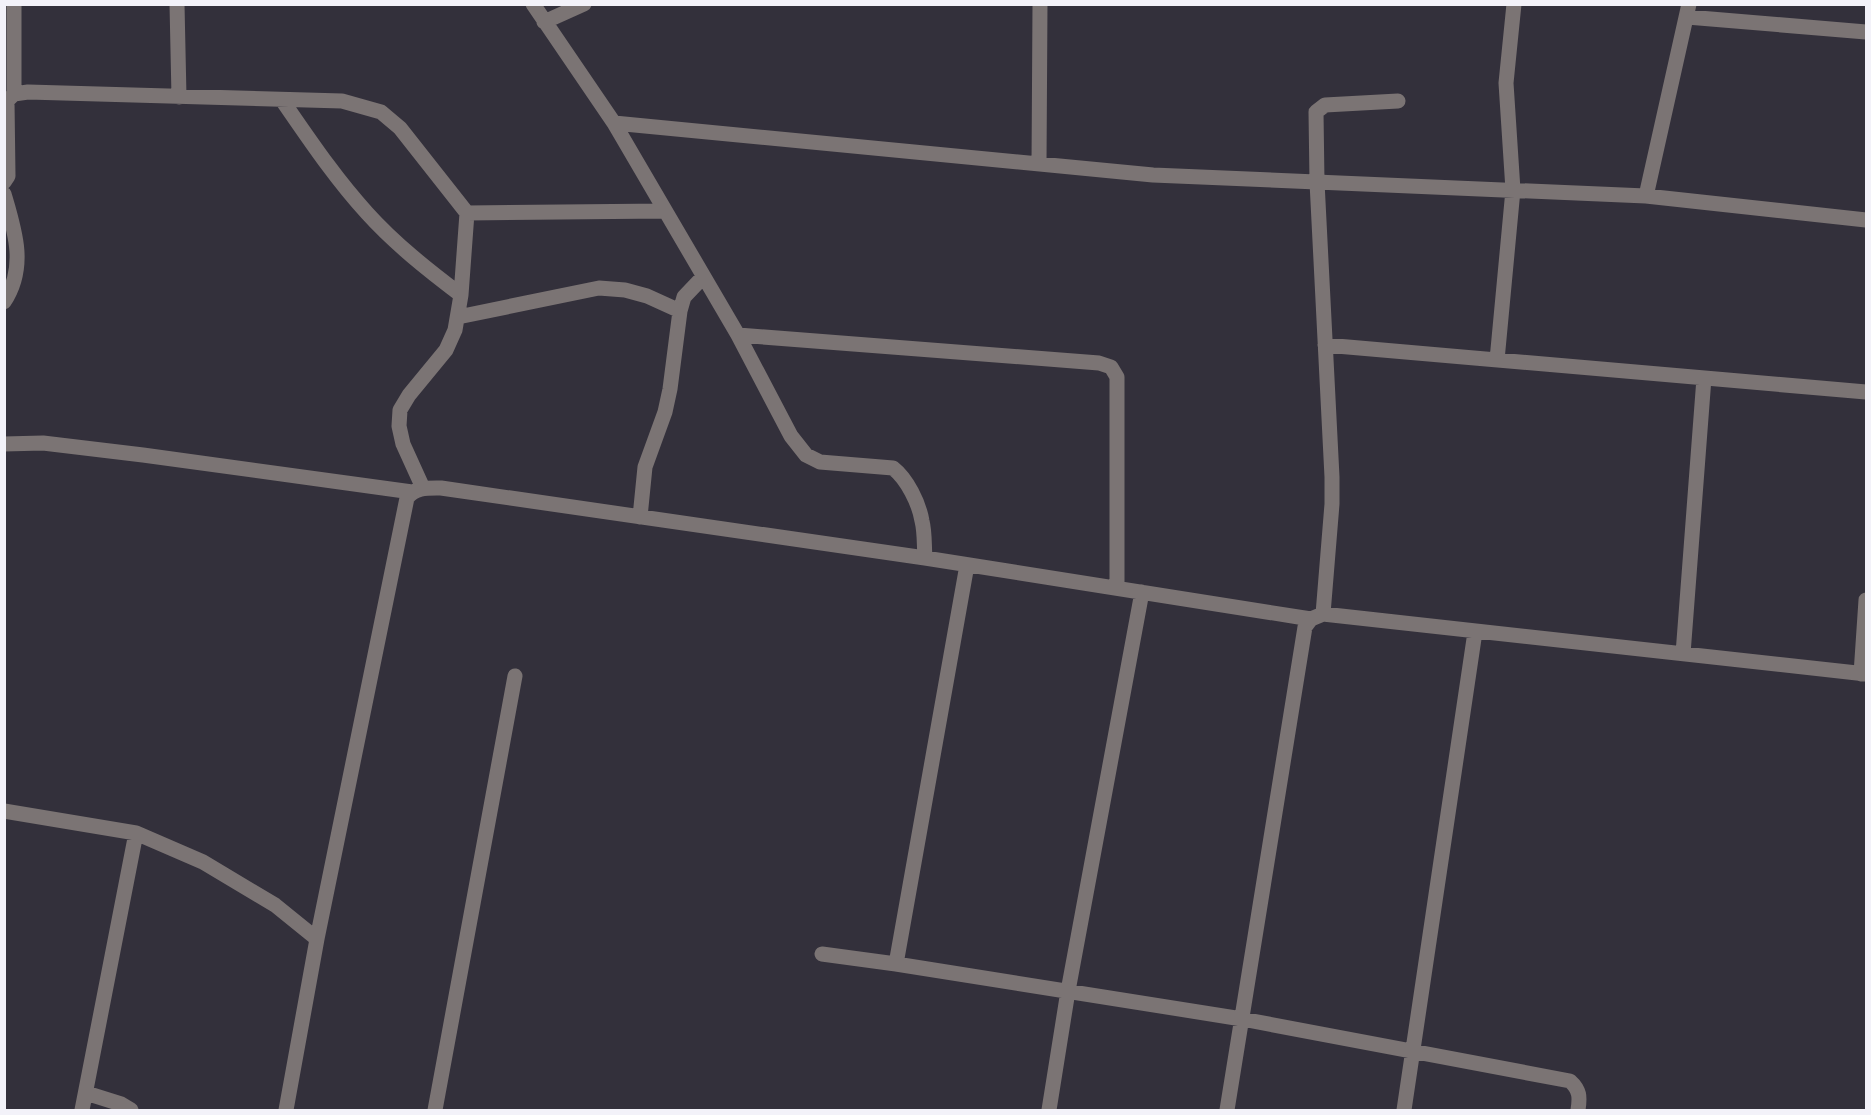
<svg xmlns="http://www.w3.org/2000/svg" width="1871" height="1115" font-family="'Noto Sans',sans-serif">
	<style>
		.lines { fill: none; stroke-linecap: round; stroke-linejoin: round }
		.minor { stroke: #7b7474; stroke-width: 15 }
	</style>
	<rect width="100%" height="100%" fill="#33303b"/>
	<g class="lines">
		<!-- minor -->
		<path class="minor" d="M177 4 179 97
			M533 4 614 123 1153 175 1646 196 1866 220
			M1687 17 1866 32
			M544 22 584 4
			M14 94V4
			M282 100C309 139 335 178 367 213 395 244 428 270 461 295
			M614 123 738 335 791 436 806 455 820 462 893 468C907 479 919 503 922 521 925 533 924 546 925 558
			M1039 164 1040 4
			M4 182 8 176 7 101 14 94 28 92 342 101 381 112 400 128 467 213 665 211
			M4 194C15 231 27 267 4 302
			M1646 196 1689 4
			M458 317 599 288 625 290 647 296 680 311
			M738 335 1099 363 1111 367 1117 377V588
			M1325 345 1866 392
			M1497 360 1513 190 1506 83 1514 4
			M4 444 43 443 143 455 412 492
			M423 488 403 444 399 426 400 410 409 395 446 350 455 330 461 295 467 213
			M640 517 645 467 665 412 670 389 680 311 684 297 703 277
			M1323 614 1332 504V477L1317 182 1316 112 1325 105 1398 101
			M1683 654 1704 378
			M1861 674 1866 600
			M4 811 136 833 203 862 275 905 317 939
			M822 954 896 964 1242 1019 1570 1081C1580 1090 1580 1097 1578 1110
			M896 964 967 565
			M86 1093 121 1104 131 1110
			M82 1110 136 833
			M286 1110 317 939 407 498C415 487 428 488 441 488L925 558 1311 619
			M435 1110 515 676
			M1049 1110 1068 991 1142 592
			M1227 1110 1305 627 1311 619 1323 614 1866 674
			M1404 1110 1475 632"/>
	</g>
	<!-- border -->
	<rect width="1871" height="1115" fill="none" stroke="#f3f2f9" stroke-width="12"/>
</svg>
